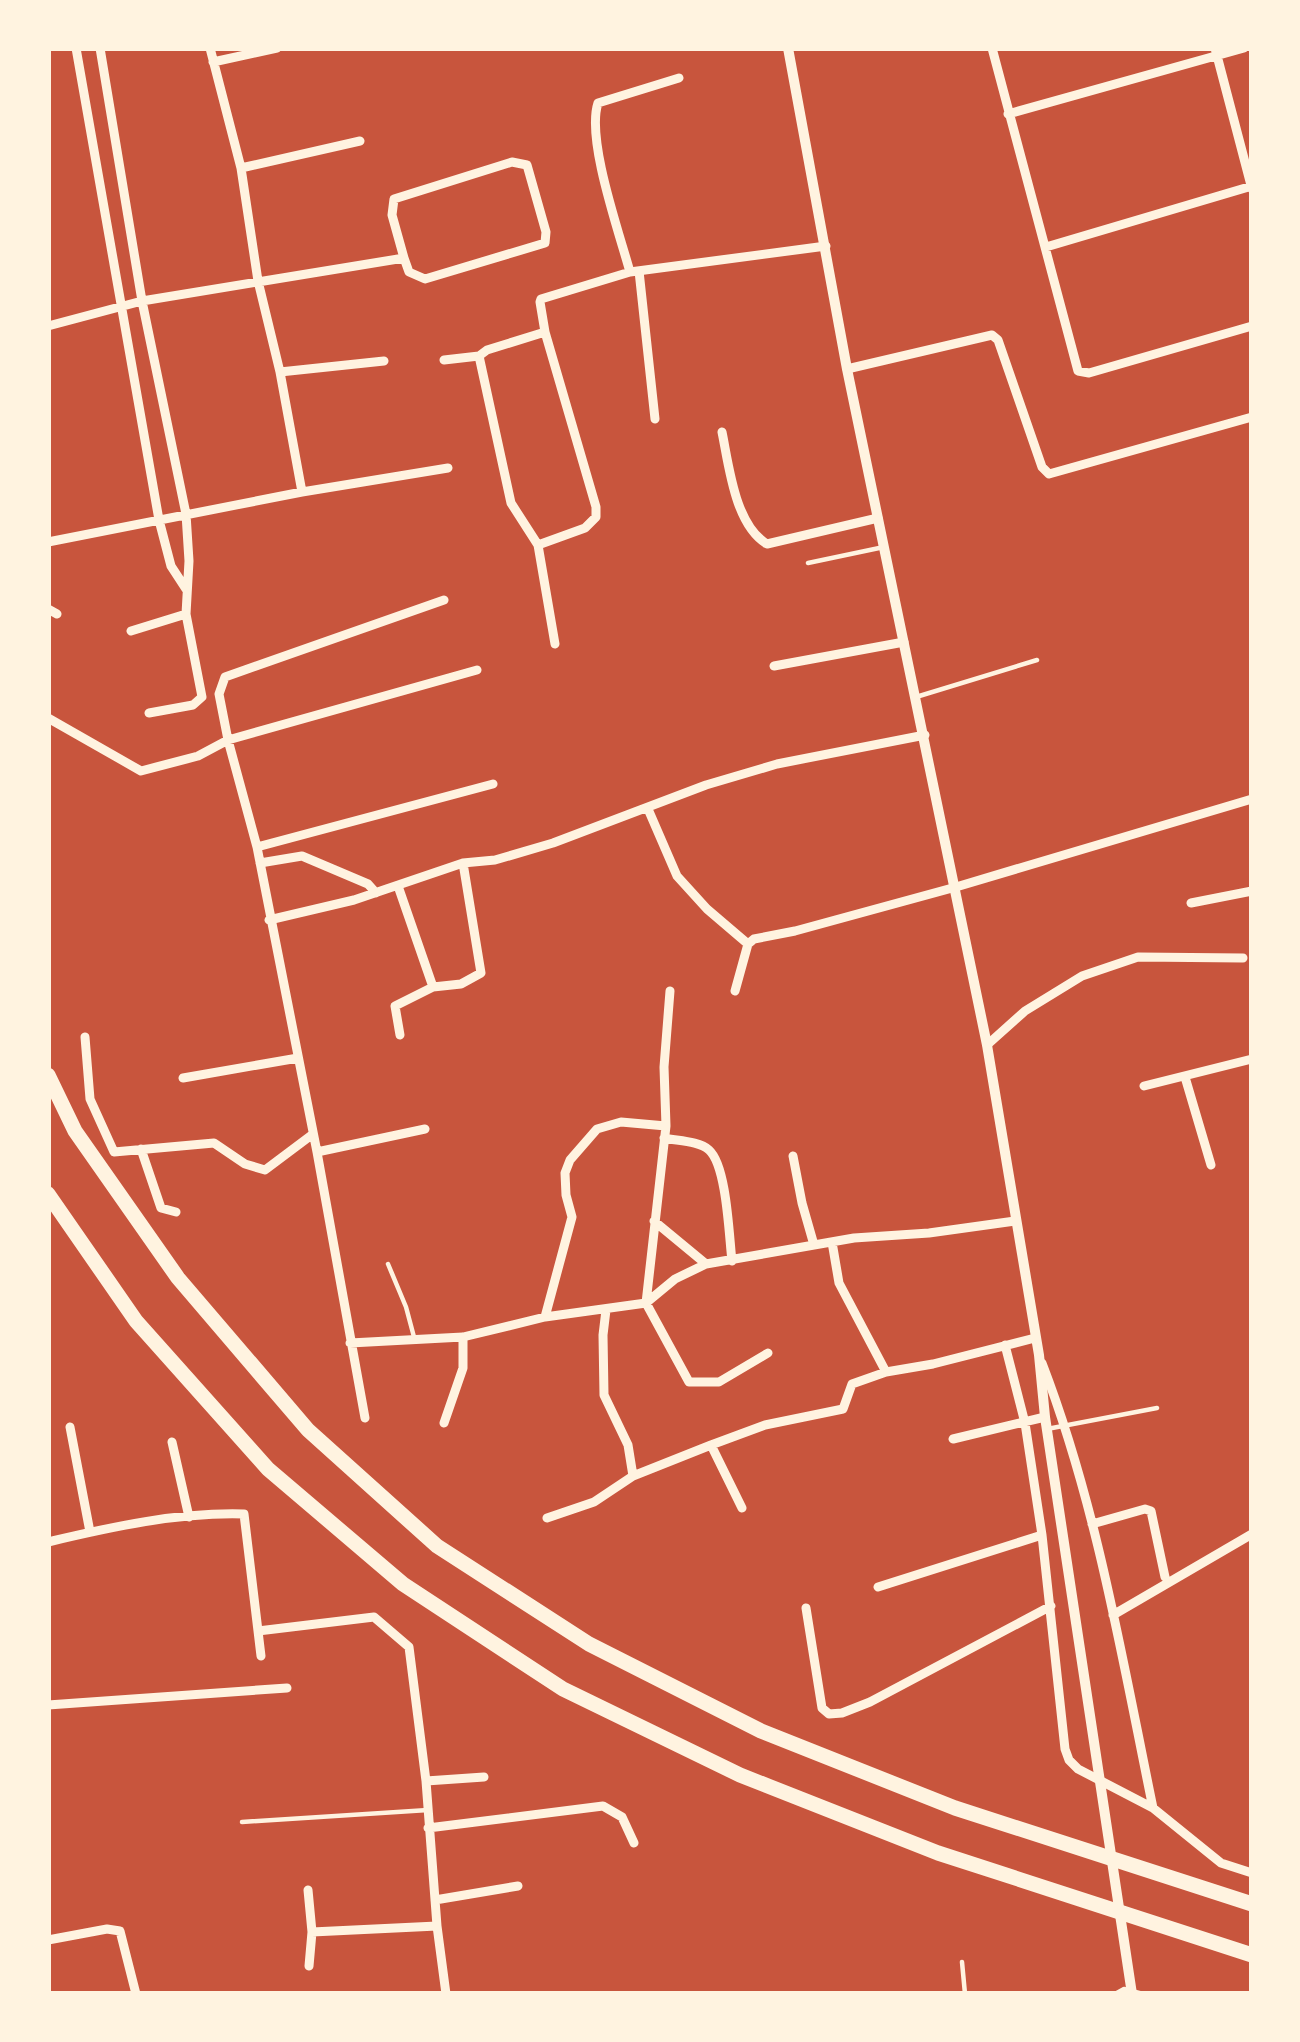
<svg xmlns="http://www.w3.org/2000/svg" width="1300" height="2042" font-family="'Sofia Sans Condensed',sans-serif">
	<style>
		.lines { fill: none; stroke-linecap: round; stroke-linejoin: round }
		.service { stroke: #fff3e0; stroke-width: 4.5 }
		.minor { stroke: #fff3e0; stroke-width: 9 }
		.tertiary { stroke: #fff3e0; stroke-width: 10 }
		.motorway { stroke: #fff3e0; stroke-width: 15 }
	</style>
	<rect width="100%" height="100%" fill="#c8553d"/>
	<g class="lines">
		<!-- service -->
		<path class="service" d="M808 563 884 547
			M916 697 1037 660
			M388 1264 406 1307 414 1337
			M1047 1429 1157 1408
			M242 1822 428 1810
			M962 1962 965 1994
			M1115 1994 1124 1989 1143 1994"/>
		<!-- minor -->
		<path class="minor" d="M76 48 159 520 171 566 186 589
			M100 48 142 301 186 514 189 561 186 614 202 697 193 705 149 713
			M210 48 241 168 258 281 280 372 302 492
			M992 48 1078 371 1089 373 1252 326
			M1215 48 1252 189
			M213 62 277 48
			M1008 114 1244 48
			M241 168 360 141
			M1046 247 1252 186
			M639 271 655 419
			M630 272C619 232 586 139 598 103L679 78
			M48 326 142 301 404 258 392 215 394 199 512 162 527 165 546 232 545 243 425 279 409 272 404 258
			M545 332 487 350 479 356 511 503 538 545 585 528 596 517V507L545 332 540 302 541 299 630 272 826 246
			M444 360 479 356
			M847 369 992 335 998 340 1042 467 1049 474 1252 417
			M280 372 384 361
			M722 432C729 466 735 525 767 544L878 518
			M48 542 302 492 448 468
			M538 545 555 644
			M48 609 57 614
			M131 631 186 614
			M774 666 904 642
			M48 718 141 771 198 756 228 740 477 670
			M648 809 677 876 707 909 748 944
			M257 847 493 784
			M260 863 302 856 368 884 376 893
			M398 886 433 987 461 984 481 973 463 863
			M1191 903 1252 891
			M269 920 354 900 463 863 495 860 553 843 706 785 777 764 925 735
			M670 991 664 1067 666 1126 646 1303 689 1382H719L768 1353
			M735 991 748 944 754 939 795 931 956 887 1252 799
			M400 1035 395 1006 433 987
			M85 1037 90 1099 114 1152 214 1143 245 1164 265 1170 313 1134
			M987 1045 1025 1011 1082 976 1138 957 1243 958
			M1185 1077 1211 1165
			M183 1078 298 1058
			M1144 1086 1252 1059
			M664 1138C678 1141 699 1141 709 1150 727 1166 729 1237 732 1261
			M141 1149 161 1208 176 1212
			M317 1152 425 1129
			M793 1156 802 1203 814 1245
			M654 1221 706 1264
			M832 1242 839 1283 886 1372
			M606 1310 603 1335 604 1395 628 1445 633 1476
			M545 1317 572 1217 566 1195 565 1173 570 1160 597 1129 621 1122 666 1126
			M350 1343 463 1337 545 1317 646 1303 675 1279 706 1264 854 1238 929 1233 1015 1221
			M1005 1345 1025 1423 1042 1535 1065 1749 1069 1760 1078 1769 1153 1808C1122 1658 1097 1506 1042 1363
			M365 1418 317 1152 257 847 228 740 219 694 225 677 444 600
			M444 1423 463 1368V1337
			M70 1427 90 1532
			M953 1439 1045 1417
			M172 1442 189 1517
			M711 1445 742 1508
			M547 1518 594 1502 633 1476 711 1445 765 1425 843 1409 852 1384 886 1372 933 1364 1035 1338
			M1092 1524 1145 1509 1151 1511 1165 1577
			M48 1542C111 1527 179 1512 244 1514L261 1656
			M878 1587 1042 1535
			M806 1608 822 1708 829 1714 842 1713 870 1702 1051 1606
			M1113 1615 1252 1534
			M258 1631 374 1617 409 1647 426 1781 437 1926 446 1994
			M48 1705 287 1688
			M426 1781 484 1777
			M1153 1808 1221 1863 1252 1873
			M428 1828 603 1806 622 1817 634 1843
			M308 1890 312 1932 309 1966
			M435 1900 518 1886
			M312 1932 437 1926
			M48 1940 107 1929 120 1931 136 1994"/>
		<!-- tertiary -->
		<path class="tertiary" d="M788 48 847 369 987 1045 1039 1355 1045 1417 1132 1994"/>
		<!-- motorway -->
		<path class="motorway" d="M48 1075 75 1131 178 1278 308 1430 437 1546 589 1644 761 1731 955 1808 1252 1904
			M48 1194 136 1321 268 1469 403 1584 563 1689 740 1775 938 1853 1252 1955"/>
	</g>
	<!-- border -->
	<rect width="1300" height="2042" fill="none" stroke="#fff3e0" stroke-width="102"/>
</svg>
